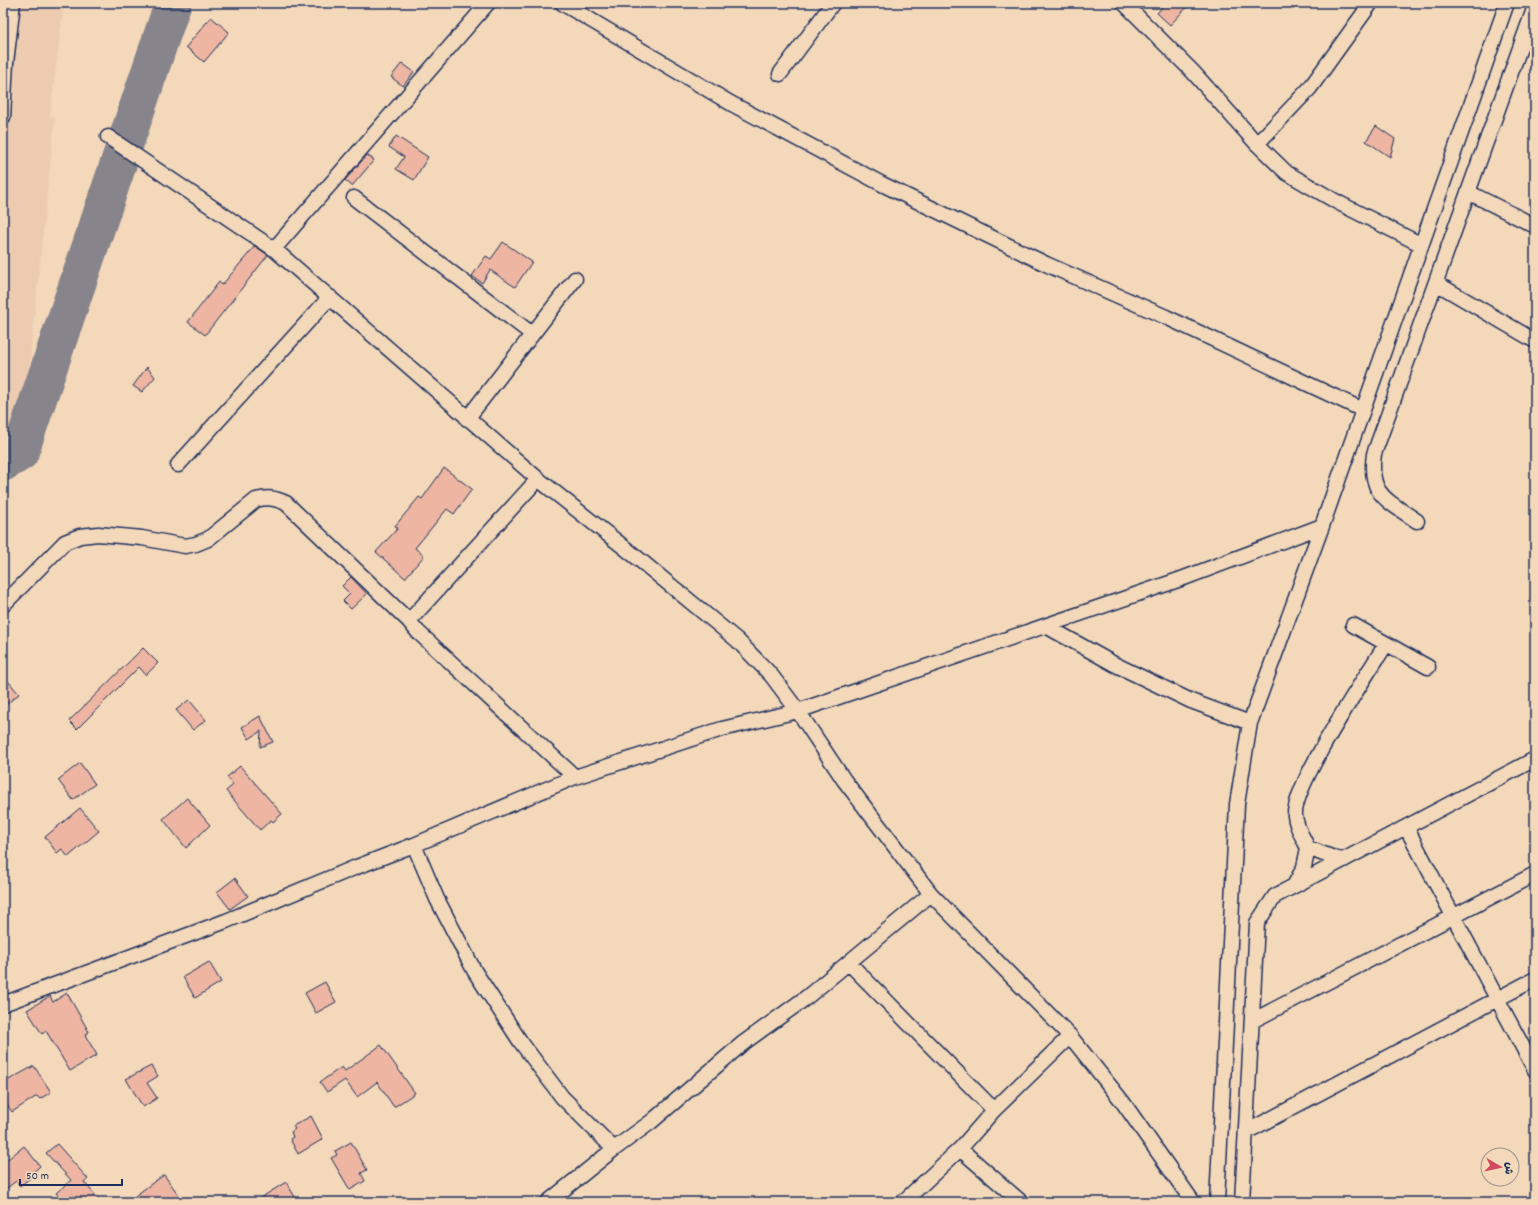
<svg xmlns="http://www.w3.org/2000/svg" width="1538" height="1205" font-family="Dekko,'Playpen Sans Arabic',sans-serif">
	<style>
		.built { fill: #edcbb1 }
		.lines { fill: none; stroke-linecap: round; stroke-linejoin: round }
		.taxiway { stroke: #87848c; stroke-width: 37 }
		.building { fill: #edb5a2; stroke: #1b2f5e }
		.minor-casing { stroke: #1b2f5e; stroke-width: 17 }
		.minor { stroke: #f3d8ba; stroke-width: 14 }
	</style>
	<rect width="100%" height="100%" fill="#f3d8ba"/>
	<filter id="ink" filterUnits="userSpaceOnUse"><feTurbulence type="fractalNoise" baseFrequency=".025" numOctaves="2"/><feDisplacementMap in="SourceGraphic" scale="8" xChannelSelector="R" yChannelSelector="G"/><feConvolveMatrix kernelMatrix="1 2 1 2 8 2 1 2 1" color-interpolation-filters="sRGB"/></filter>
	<g filter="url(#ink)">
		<!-- built -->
		<path class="built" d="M3 3H64L50 115 55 118 20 453 3 463Z"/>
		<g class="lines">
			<!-- taxiway -->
			<path class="taxiway" d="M3 463 20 453 173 3"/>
		</g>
		<!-- building -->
		<path class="building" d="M1166 3H1191L1170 25 1157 13Z
			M211 17 229 32 204 62 186 47Z
			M402 63 414 72 403 86 391 77Z
			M1376 126 1395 139 1390 157 1366 141Z
			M396 136 428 157 414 180 396 169 404 157 389 147Z
			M367 155 374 160 352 186 345 180Z
			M503 242 532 262 515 287 490 270 482 283 472 276 486 256 491 259Z
			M255 246 268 255 205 335 188 322 219 282 222 285Z
			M147 367 155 377 142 392 133 386Z
			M444 468 472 489 454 514 447 509 415 548 424 556 405 578 376 552 398 528 395 526 419 497 422 499Z
			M351 577 367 594 351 609 343 601 350 594 342 586Z
			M143 648 158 663 146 675 139 667 77 729 69 721Z
			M3 675 19 694 3 707Z
			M189 700 206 720 193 730 176 710Z
			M260 716 273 742 260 747 261 731 249 739 242 727Z
			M80 763 95 784 73 800 58 780Z
			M240 766 282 814 273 822 271 820 260 830 226 791 233 785 227 777Z
			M187 798 210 825 186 848 163 819Z
			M80 808 99 831 68 857 62 849 57 853 45 837Z
			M235 878 248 896 230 909 217 892Z
			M209 962 221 982 195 998 183 977Z
			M325 982 336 1002 316 1013 305 993Z
			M67 993 89 1032 85 1035 97 1055 70 1071 46 1031 42 1034 27 1010 50 996 53 1002Z
			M381 1045 415 1093 394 1107 377 1082 357 1097 345 1080 327 1092 320 1082 342 1067 345 1071Z
			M34 1066 51 1092 40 1099 37 1096 12 1112 3 1098V1083Z
			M151 1066 158 1076 147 1083 157 1098 143 1107 126 1079Z
			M311 1116 323 1139 298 1154 290 1139 293 1137 291 1132 295 1129 293 1126Z
			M351 1142 367 1170 361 1173 365 1181 350 1190 331 1158 337 1155 335 1151Z
			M57 1144 88 1179 84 1182 101 1202H64L56 1193 71 1180 46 1153Z
			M24 1146 40 1166 29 1176 30 1178 20 1186 16 1181 3 1191V1163Z
			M164 1175 184 1202H127L151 1184Z
			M286 1182 298 1202H254Z"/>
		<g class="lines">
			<!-- minor casing -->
			<g class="minor-casing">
				<path id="minor" d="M562 3 732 104 882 184 1046 264 1166 317 1363 410
					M1124 3 1193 72 1257 144 1287 173 1337 202 1420 244
					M780 74 833 3
					M3 117 6 63 13 3
					M108 137 274 249 538 479 635 556 737 640 771 675 798 711 844 780 931 894 1070 1036 1122 1101 1193 1202
					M1257 144 1310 88 1371 3
					M1468 192 1535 226
					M354 198 532 334
					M274 249 488 3
					M1436 283 1535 341
					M467 419 575 279
					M178 465 330 297
					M538 479 409 621 418 632 575 777
					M1417 521C1387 500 1368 495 1374 454L1535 6
					M3 605 65 542 80 536 98 534 142 538 185 546 196 544 208 539 256 500C268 497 275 498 286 503L409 621
					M1353 625 1428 667
					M1046 626 1114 664 1191 701 1250 723
					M1406 827 1535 1070
					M414 845 437 899 475 972 520 1041 562 1097 614 1149 651 1122 742 1044 807 997 931 894
					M1344 860 1334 858 1308 848C1303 838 1296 827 1295 816 1292 786 1367 675 1386 644
					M1294 886 1304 867 1308 848
					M849 963 994 1110
					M3 1004 226 921 354 868 414 845 575 777 722 729 798 711 1184 578 1322 526
					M1252 1021 1535 874
					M1246 1132 1535 979
					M960 1149 1021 1202
					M548 1202 614 1149
					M903 1202 960 1149 994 1110 1070 1036
					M1217 1202 1237 804 1250 723 1322 526 1507 3
					M1242 1202 1257 923 1275 896 1535 759"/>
			</g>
			<!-- minor -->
			<use href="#minor" class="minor"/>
		</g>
	</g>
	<!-- margin -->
	<rect width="1538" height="1205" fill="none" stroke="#f3d8ba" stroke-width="16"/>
	<rect x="8" y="8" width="1522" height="1189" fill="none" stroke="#1b2f5e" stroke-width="1.5" filter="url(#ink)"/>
	<!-- north arrow -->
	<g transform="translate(1500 1167) rotate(99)"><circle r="19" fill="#f3d8ba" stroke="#9d9495"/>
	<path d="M0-3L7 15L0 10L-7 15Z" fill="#d1495b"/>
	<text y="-6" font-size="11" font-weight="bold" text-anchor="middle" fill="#1b2f5e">ش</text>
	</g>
	<!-- scale -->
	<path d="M20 1179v6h102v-6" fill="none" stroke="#1b2f5e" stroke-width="2"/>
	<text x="26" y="1179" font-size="12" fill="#1b2f5e" stroke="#f3d8ba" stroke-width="3" paint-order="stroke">50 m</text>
</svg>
